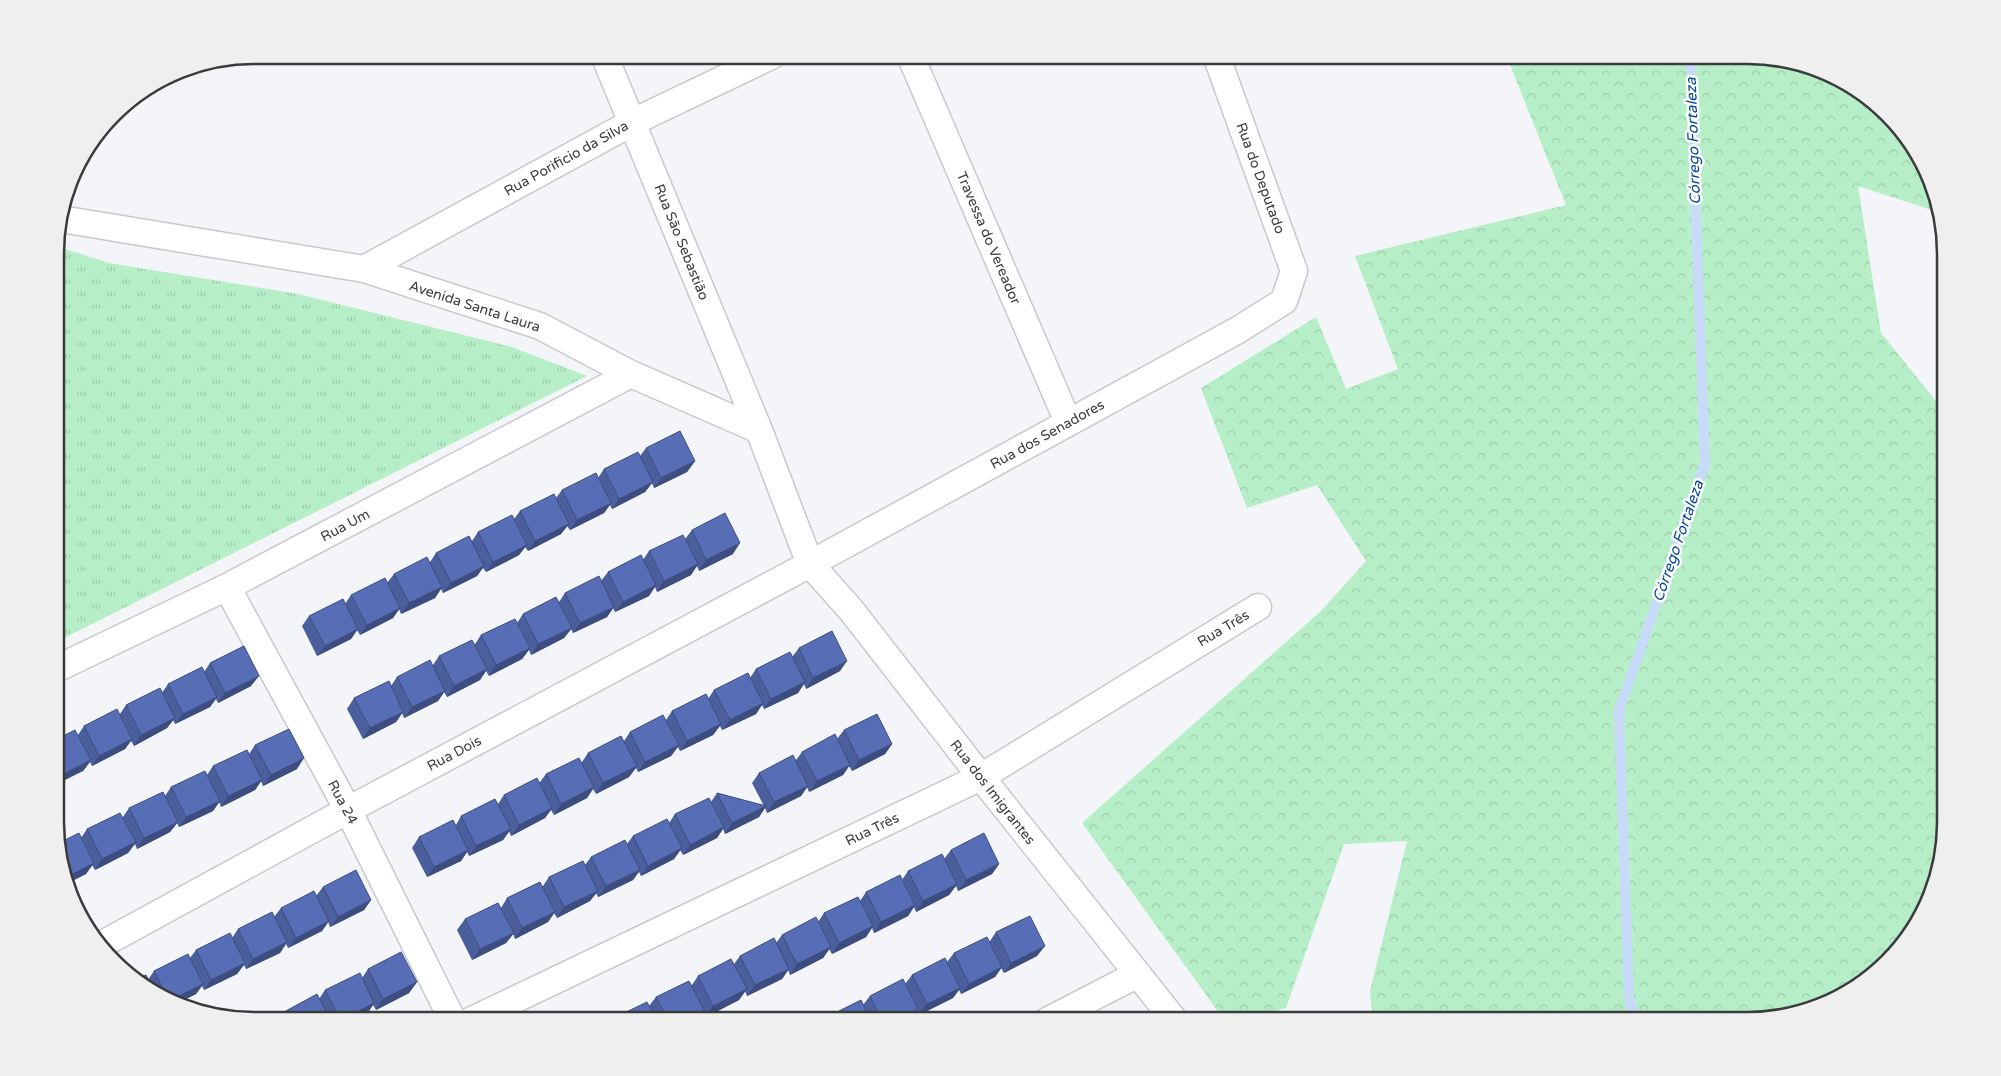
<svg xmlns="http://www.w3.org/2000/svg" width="2001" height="1076" font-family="'Varela Round',sans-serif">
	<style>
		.grass { fill: url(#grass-tufts) }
		.forest { fill: url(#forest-crowns) }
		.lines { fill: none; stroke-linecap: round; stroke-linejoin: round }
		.stream { stroke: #c7dbf8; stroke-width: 10 }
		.minor-casing { stroke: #c7c9ce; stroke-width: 29 }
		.minor { stroke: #fff; stroke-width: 26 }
		.wall { fill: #4b5f9d }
		.shaded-wall { fill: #3d4d7f }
		.building { fill: #576eb6; stroke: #3d4d7f }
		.labels { text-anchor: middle; stroke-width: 5; stroke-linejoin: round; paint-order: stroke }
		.street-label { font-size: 14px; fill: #3a3b3d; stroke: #fff }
		.water-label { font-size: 15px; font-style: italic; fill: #084697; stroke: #fff }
		.rim { fill: none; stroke: #3a3b3d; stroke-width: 2.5 }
	</style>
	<defs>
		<pattern id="grass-tufts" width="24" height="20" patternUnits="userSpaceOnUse" patternTransform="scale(1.25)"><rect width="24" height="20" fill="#b6eec7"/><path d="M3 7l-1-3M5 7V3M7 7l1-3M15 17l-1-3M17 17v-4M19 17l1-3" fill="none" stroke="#9dcdac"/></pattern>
		<pattern id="forest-crowns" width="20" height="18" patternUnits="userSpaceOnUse" patternTransform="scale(1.25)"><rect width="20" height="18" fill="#b6eec7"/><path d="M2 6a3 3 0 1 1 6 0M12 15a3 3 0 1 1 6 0" fill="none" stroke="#9dcdac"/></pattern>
	</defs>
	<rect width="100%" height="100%" fill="#f3f5f9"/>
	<!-- grass -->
	<path class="grass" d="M55 246 109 263 298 294 512 347 587 376 56 642Z"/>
	<!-- forest -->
	<path class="forest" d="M1506 55H1748L1836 76 1879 104 1912 143 1938 212 1858 186 1881 333 1945 412 1946 823 1925 911 1897 954 1858 988 1811 1011 1760 1021H1373L1370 991 1407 841 1344 844 1286 1008 1235 1021H1225L1082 823 1321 611 1366 561 1317 485 1247 508 1201 388 1316 317 1346 389 1398 369 1355 256 1566 205Z"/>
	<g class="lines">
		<!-- stream -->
		<path class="stream" d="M1635 1021 1629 997 1619 711 1705 464 1690 55"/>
		<!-- minor casing -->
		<g class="minor-casing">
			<path id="minor" d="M604 55 759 430
				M910 55 1068 422
				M61 219 364 269 540 326 631 374 759 430 810 564 851 610 981 777 1175 1021
				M364 269 633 122 773 55
				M227 587 348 810 453 1021
				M56 669 227 587 631 374
				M99 946 348 810 810 564 1238 330 1284 301 1294 271 1216 55
				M470 1021 981 777 1258 607
				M1047 1021 1138 974"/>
		</g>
		<!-- minor -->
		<use href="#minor" class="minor"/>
	</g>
	<!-- wall -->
	<path class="wall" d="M646 448 695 461 687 472 654 488 652 483 645 492 612 509 610 505 604 513 570 530 567 526 561 534 528 551 525 547 519 555 486 572 483 568 477 576 443 593 441 589 435 598 401 614 399 609 393 618 360 635 357 630 351 639 317 656 302 626 309 616 345 604 351 595 387 583 394 574 430 562 436 553 472 541 478 532 514 519 520 511 556 498 562 490 598 478 604 469 640 456Z
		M692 530 733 554 699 571 697 566 691 575 657 592 655 587 649 596 615 612 613 608 607 617 573 633 571 629 564 638 531 655 529 650 522 659 489 676 486 671 480 680 447 697 444 692 438 701 404 718 402 713 396 722 363 739 347 709 354 698 391 686 397 677 433 665 439 656 475 644 481 635 517 623 523 614 559 602 565 593 601 581 608 572 643 560 649 551 685 539Z
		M799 648 840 671 806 689 804 684 798 693 764 709 762 705 756 714 722 730 720 726 713 735 680 751 678 747 671 756 638 772 636 768 629 777 596 794 593 789 587 798 554 815 551 810 545 818 511 836 509 831 503 840 469 856 467 852 461 861 427 877 412 848 419 837 456 825 461 816 498 804 504 795 540 782 546 774 582 762 588 753 624 741 630 732 666 720 672 711 708 699 714 690 750 678 756 669 792 657Z
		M210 663 251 686 218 703 216 699 210 707 175 724 173 720 167 728 134 746 131 741 125 749 92 766 90 762 83 771 78 735 84 726 120 714 126 705 162 693 168 684 204 672Z
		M844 730 892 744 885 754 852 771 849 766 843 775 809 792 807 787 801 796 767 813 765 808 759 817 725 834 723 829 717 838 683 855 680 850 674 859 641 876 639 872 633 880 598 897 596 893 590 901 557 918 554 913 548 922 515 939 513 934 506 943 472 960 457 930 465 919 501 908 507 898 543 886 549 877 585 865 591 857 627 844 633 836 669 823 675 814 711 802 717 793 764 806 752 783 759 773 796 760 802 752 837 739Z
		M255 745 297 769 263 786 261 781 255 790 221 807 219 802 213 811 179 827 177 823 170 832 137 849 135 844 128 853 95 870 92 865 86 874 66 884 57 849 81 838 87 829 123 817 129 808 165 796 171 787 207 775 213 766 249 754Z
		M951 850 999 864 992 874 958 891 956 886 949 895 916 912 914 907 908 916 874 933 872 928 866 937 832 954 829 949 823 958 790 975 788 970 782 979 747 996 745 991 739 1000 706 1017 703 1012 697 1021H612L614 1018 649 1006 656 997 692 985 698 976 734 964 740 956 776 943 782 935 818 922 824 913 860 901 866 892 902 880 908 871 944 859Z
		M323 887 371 900 364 910 330 927 328 922 322 931 288 948 286 944 280 953 246 969 244 965 237 974 204 990 202 986 196 994 178 1003 165 1000 139 978 148 980 154 971 190 958 196 950 232 938 238 929 274 917 281 908 316 896Z
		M996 932 1037 956 1004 973 1001 968 995 977 961 994 959 990 953 998 919 1015 917 1010 911 1019 908 1021H824L827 1017 863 1005 870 996 905 984 912 975 947 962 954 953 990 941Z
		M368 969 417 982 409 993 376 1010 373 1005 367 1014 353 1021H264L277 1020 284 1012 319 999 325 990 362 978Z"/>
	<!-- shaded-wall -->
	<path class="shaded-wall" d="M695 461 687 472 654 488 661 478Z
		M653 482 645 492 612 509 619 499Z
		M611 503 604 513 570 530 577 520Z
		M569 524 561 534 528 551 535 541Z
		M740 543 733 554 699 571 706 560Z
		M527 545 519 555 486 572 493 562Z
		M698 564 691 575 657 592 664 581Z
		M484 566 477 576 443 593 451 583Z
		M656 585 649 596 615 612 623 602Z
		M442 587 435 598 401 614 409 603Z
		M614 607 607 617 573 633 580 623Z
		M400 608 393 618 360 635 367 625Z
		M572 628 564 638 531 655 538 644Z
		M358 629 351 639 317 656 325 646Z
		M530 648 522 659 489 676 496 665Z
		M847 661 840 671 806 689 813 678Z
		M487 669 480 680 447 697 454 686Z
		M259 676 251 686 218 703 225 693Z
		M805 682 798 693 764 709 771 699Z
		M445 691 438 701 404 718 412 707Z
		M217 697 210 707 175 724 183 714Z
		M763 703 756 714 722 730 730 720Z
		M403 712 396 722 363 739 370 728Z
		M175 718 167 728 134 746 141 735Z
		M721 724 713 735 680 751 687 741Z
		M132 739 125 749 92 766 99 756Z
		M892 744 885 754 852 771 859 760Z
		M679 745 671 756 638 772 645 762Z
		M304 758 297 769 263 786 271 775Z
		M91 760 83 771 57 784V777Z
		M850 765 843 775 809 792 817 781Z
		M637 766 629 777 596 794 603 783Z
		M262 780 255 790 221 807 228 796Z
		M808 786 801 796 767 813 774 802Z
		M594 787 587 798 554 815 561 804Z
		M220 801 213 811 179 827 186 817Z
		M766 806 759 817 725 834 732 823Z
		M552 808 545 818 511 836 519 825Z
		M178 822 170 832 137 849 144 838Z
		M724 827 717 838 683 855 690 845Z
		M511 829 503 840 469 856 476 846Z
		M136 842 128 853 95 870 102 859Z
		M682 848 674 859 641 876 648 866Z
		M468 850 461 861 427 877 434 867Z
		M94 863 86 874 66 884 65 878Z
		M999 864 992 874 958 891 966 880Z
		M640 870 633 880 598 897 606 886Z
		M957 884 949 895 916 912 923 901Z
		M598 891 590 901 557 918 564 907Z
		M371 900 364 910 330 927 338 917Z
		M915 905 908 916 874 933 881 922Z
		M555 912 548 922 515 939 522 928Z
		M329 921 322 931 288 948 296 938Z
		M873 926 866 937 832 954 839 943Z
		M514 933 506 943 472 960 480 949Z
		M287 942 280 953 246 969 253 959Z
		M1045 946 1037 956 1004 973 1011 963Z
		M831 947 823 958 790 975 797 964Z
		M245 963 237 974 204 990 211 980Z
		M1002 967 995 977 961 994 969 984Z
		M789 969 782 979 747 996 755 985Z
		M417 982 409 993 376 1010 383 999Z
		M203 984 196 994 178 1003 169 1001Z
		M960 988 953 998 919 1015 927 1004Z
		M747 989 739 1000 706 1017 713 1006Z
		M374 1003 367 1014 353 1021H340Z
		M918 1009 911 1019 908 1021H894Z
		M704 1010 697 1021H684Z"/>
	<!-- building -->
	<path class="building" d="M680 431 695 461 661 478 646 448Z
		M638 452 653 482 619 499 604 469Z
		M596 473 611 503 577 520 562 490Z
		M554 494 569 524 535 541 520 511Z
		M725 513 740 543 706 560 692 530Z
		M512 515 527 545 493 562 478 532Z
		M683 535 698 564 664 581 649 551Z
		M469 536 484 566 451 583 436 553Z
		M641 555 656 585 623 602 608 572Z
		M427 557 442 587 409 603 394 574Z
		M599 576 614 607 580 623 565 593Z
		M385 578 400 608 367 625 351 595Z
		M556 597 572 628 538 644 523 614Z
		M343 599 358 629 325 646 309 616Z
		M515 619 530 648 496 665 481 635Z
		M832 631 847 661 813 678 799 648Z
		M472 640 487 669 454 686 439 656Z
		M244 646 259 676 225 693 210 663Z
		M790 652 805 682 771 699 756 669Z
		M430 660 445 691 412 707 397 677Z
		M202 667 217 697 183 714 168 684Z
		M748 673 763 703 730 720 714 690Z
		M389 681 403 712 370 728 354 698Z
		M160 688 175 718 141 735 126 705Z
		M706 694 721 724 687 741 672 711Z
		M117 709 132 739 99 756 84 726Z
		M877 714 892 744 859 760 844 730Z
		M663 715 679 745 645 762 630 732Z
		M289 729 304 758 271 775 255 745Z
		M75 730 91 760 57 777V739Z
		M835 734 850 765 817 781 802 752Z
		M621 736 637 766 603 783 588 753Z
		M247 750 262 780 228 796 213 766Z
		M793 755 808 786 774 802 759 773Z
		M579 758 594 787 561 804 546 774Z
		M205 771 220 801 186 817 171 787Z
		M537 778 552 808 519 825 504 795Z
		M163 792 178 822 144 838 129 808Z
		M717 793 766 806 732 823Z
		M709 798 724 827 690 845 675 814Z
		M495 799 511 829 476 846 461 816Z
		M120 813 136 842 102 859 87 829Z
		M667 819 682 848 648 866 633 836Z
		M453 820 468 850 434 867 419 837Z
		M79 833 94 863 65 878 57 849V844Z
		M984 833 999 864 966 880 951 850Z
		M625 840 640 870 606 886 591 857Z
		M942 854 957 884 923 901 908 871Z
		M583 861 598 891 564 907 549 877Z
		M356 870 371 900 338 917 323 887Z
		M900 875 915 905 881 922 866 892Z
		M540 882 555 912 522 928 507 898Z
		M314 891 329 921 296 938 281 908Z
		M858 897 873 926 839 943 824 913Z
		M498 903 514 933 480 949 465 919Z
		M272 912 287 942 253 959 238 929Z
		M1030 916 1045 946 1011 963 996 932Z
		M816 917 831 947 797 964 782 935Z
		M230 933 245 963 211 980 196 950Z
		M987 937 1002 967 969 984 954 953Z
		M774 938 789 969 755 985 740 956Z
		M401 952 417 982 383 999 368 969Z
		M188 954 203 984 169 1001 154 971Z
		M945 958 960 988 927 1004 912 975Z
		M731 959 747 989 713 1006 698 976Z
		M360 973 374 1003 341 1020 325 990Z
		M146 975 154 991 139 978Z
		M903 979 918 1009 894 1021H882L870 996Z
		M689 981 704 1010 684 1021H668L656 997Z
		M317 994 331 1021H288L284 1012Z
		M861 1000 871 1021H829L827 1017Z
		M647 1002 657 1021H615L614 1018Z
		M275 1015 278 1021H264Z"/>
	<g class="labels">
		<!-- street labels -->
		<g class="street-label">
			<text transform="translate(566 158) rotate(-29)" y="5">Rua Porificio da Silva</text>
			<text transform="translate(1261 178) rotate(70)" y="5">Rua do Deputado</text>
			<text transform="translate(989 238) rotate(67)" y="5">Travessa do Vereador</text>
			<text transform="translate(682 242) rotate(68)" y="5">Rua São Sebastião</text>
			<text transform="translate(475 306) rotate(18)" y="5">Avenida Santa Laura</text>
			<text transform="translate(1047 434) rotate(-29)" y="5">Rua dos Senadores</text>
			<text transform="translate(345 525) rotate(-28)" y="5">Rua Um</text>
			<text transform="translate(1223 628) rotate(-31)" y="5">Rua Três</text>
			<text transform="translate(454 753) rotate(-28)" y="5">Rua Dois</text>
			<text transform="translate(993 792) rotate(52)" y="5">Rua dos Imigrantes</text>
			<text transform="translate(343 802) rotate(62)" y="5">Rua 24</text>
			<text transform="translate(872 829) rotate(-26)" y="5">Rua Três</text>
		</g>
		<!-- water labels -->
		<g class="water-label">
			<text transform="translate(1693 141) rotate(-92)" y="5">Córrego Fortaleza</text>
			<text transform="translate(1678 541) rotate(-71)" y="5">Córrego Fortaleza</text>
		</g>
	</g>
	<!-- crop -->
	<path d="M0 0H2001V1076H0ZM254 64H1747A190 190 0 0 1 1937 254V822A190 190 0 0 1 1747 1012H254A190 190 0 0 1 64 822V254A190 190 0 0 1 254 64Z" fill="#efefef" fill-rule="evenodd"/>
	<path class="rim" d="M254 64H1747A190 190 0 0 1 1937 254V822A190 190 0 0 1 1747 1012H254A190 190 0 0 1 64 822V254A190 190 0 0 1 254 64Z"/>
</svg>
